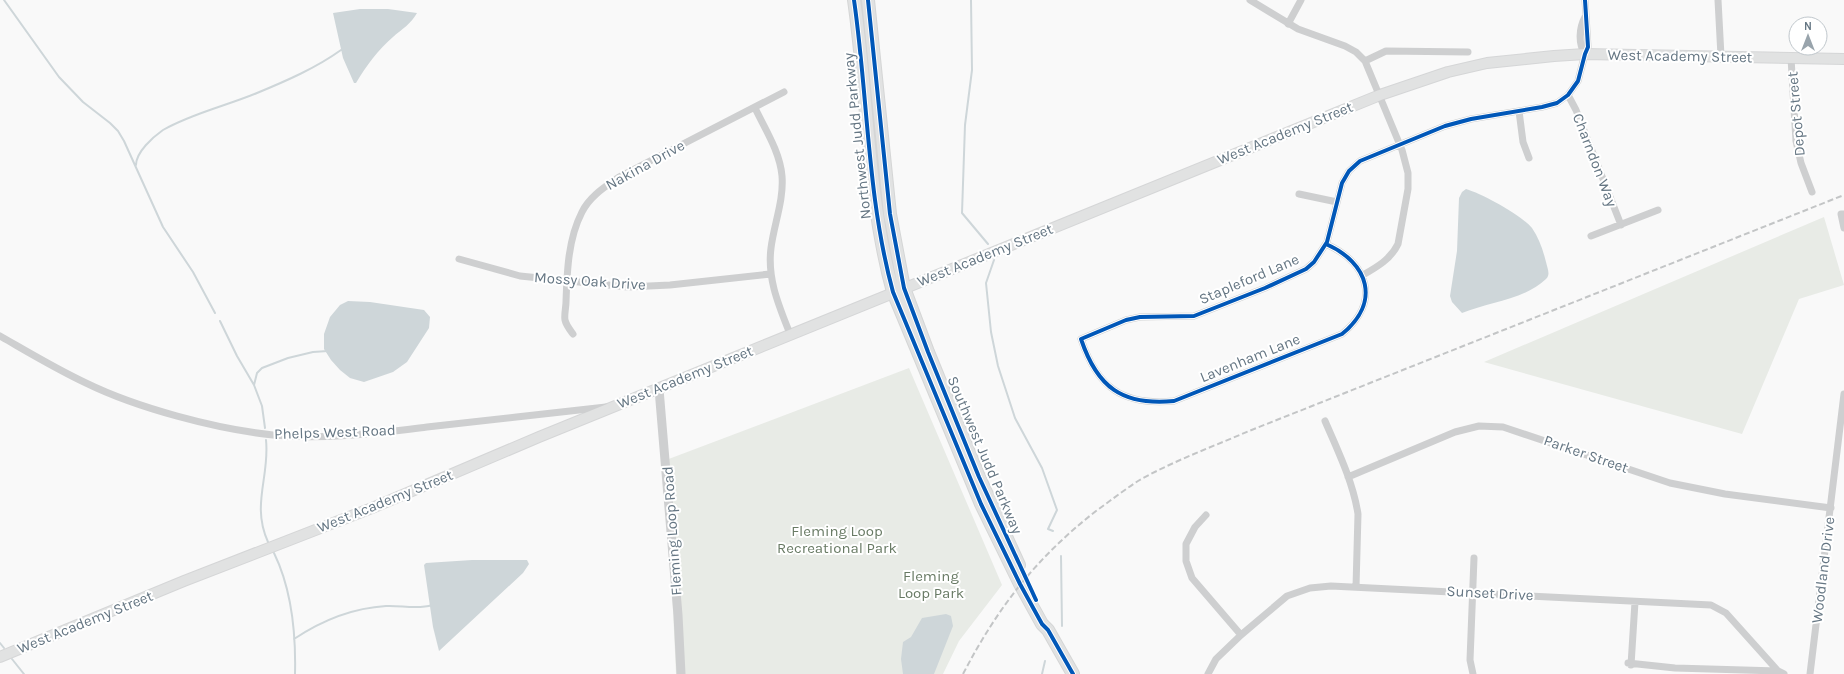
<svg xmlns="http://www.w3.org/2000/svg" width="1844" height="674" font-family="Karla,sans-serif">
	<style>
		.green { fill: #e8ebe6 }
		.water { fill: #ced6d9 }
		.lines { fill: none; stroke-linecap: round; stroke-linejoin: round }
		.stream { stroke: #ced6d9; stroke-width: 2 }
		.secondary-casing { stroke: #d5d6d7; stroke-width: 12 }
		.trunk-casing { stroke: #d5d6d6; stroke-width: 14 }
		.minor { stroke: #cecfd0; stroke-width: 7 }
		.tertiary { stroke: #cecfd0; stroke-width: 9 }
		.secondary { stroke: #e1e2e2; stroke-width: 10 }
		.trunk { stroke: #e1e2e2; stroke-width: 12 }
		.rail { stroke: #c3c5c6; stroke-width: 2; stroke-dasharray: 6 3; stroke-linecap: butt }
		.cycleway-casing { stroke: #fff; stroke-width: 6 }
		.cycleway { stroke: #0057b8; stroke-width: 4 }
		.labels { text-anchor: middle; stroke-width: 4; stroke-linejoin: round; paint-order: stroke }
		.street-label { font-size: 15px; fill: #657683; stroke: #fff }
		.park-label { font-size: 15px; fill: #687a64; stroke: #fff }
	</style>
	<rect width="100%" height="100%" fill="#f9f9f9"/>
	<!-- green -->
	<path class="green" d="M859 0H864L881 173H879L875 158Z
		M1824 217 1844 285 1799 299 1742 434 1484 362Z
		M909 368 1002 585 959 641 943 674H676L666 460Z"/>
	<!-- water -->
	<path class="water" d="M360 9H388L417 13C411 24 402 29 393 37 378 50 366 66 356 83H354L343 58 333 13Z
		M1466 189C1483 194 1521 215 1532 228 1539 238 1543 250 1546 262 1547 267 1551 275 1546 279 1524 300 1489 302 1462 313L1452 302 1450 296 1457 251 1459 198 1462 192Z
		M348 301 370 302 424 310 430 317 429 328 407 362 393 372 364 382 350 378 340 370 331 360 324 349V334L330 317 340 305Z
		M472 560H527L529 564 523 573 439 651 433 627 424 565 426 563Z
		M946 614 951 616 953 626 934 674H903L901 659 903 642 911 637 922 618Z"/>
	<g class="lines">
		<!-- stream -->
		<path class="stream" d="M4 0 59 77 83 102 110 123 118 131 124 141 163 227 193 272 215 313
			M971 0 972 70 965 125 962 213 988 244
			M136 165C136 152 153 137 163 130 193 113 226 106 257 93 286 81 316 68 341 50H343
			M994 260 986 283 991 332 998 366 1015 418 1042 468 1057 510 1048 529 1053 531
			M220 321 237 356 254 385 262 406 265 428
			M254 385 257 373 262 368 288 358 313 352 328 351
			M266 440C270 476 251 505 268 542
			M274 553C292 590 296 633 295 674
			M1061 556 1062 626
			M294 639C321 621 353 608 386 606 400 605 418 610 432 605
			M0 643 4 648
			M12 659 24 674
			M1042 674 1045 661"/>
		<!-- secondary casing -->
		<g class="secondary-casing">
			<path id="secondary" d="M0 657 184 581 372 508 539 437 1380 95 1448 72 1487 63 1554 56 1585 54 1844 59"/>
		</g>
		<!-- trunk casing -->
		<g class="trunk-casing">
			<path id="trunk" d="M854 0C868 97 867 197 893 292L981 504 1020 584 1042 624 1048 630 1073 674
				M868 0 890 214 904 288 928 352 979 477 1019 565"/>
		</g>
		<!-- minor -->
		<path class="minor" d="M1250 0 1298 29 1345 46 1356 52 1365 61 1402 150 1408 173V189L1398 244C1391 259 1377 267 1363 275
			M1718 0 1721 56
			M1288 24 1301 0
			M1585 54C1578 44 1579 28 1585 17
			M1791 58 1796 141 1801 163 1812 192
			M1365 61 1386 51 1468 52
			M1568 95 1576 110 1621 225
			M755 108C765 129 780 152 782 176 784 200 774 224 771 248 767 279 779 306 790 334
			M1519 111 1523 142 1529 158
			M1299 194 1337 202
			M1844 214H1841L1844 228
			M1591 236 1658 210
			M1326 244C1369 263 1381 302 1342 334L1174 401C1122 406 1097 387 1081 339L1126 320 1140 317 1194 316 1265 288 1306 269 1314 262 1327 242 1342 183 1349 171 1360 161 1445 126 1471 119 1542 107 1557 103 1568 95 1578 81 1585 54 1588 47 1585 0
			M459 259 520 276 628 287 670 285 770 274
			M573 334C570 330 566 325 565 320 564 315 566 307 566 302 567 272 568 239 582 212 590 196 605 187 619 177L784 92
			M0 336C28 352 56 369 86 383 137 408 216 429 273 435 324 440 377 433 427 427 487 420 546 414 606 407
			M1325 421C1338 451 1353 482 1358 514L1356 587
			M1348 477 1455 432 1479 426 1503 427 1670 483 1725 494 1831 508
			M1206 515 1195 527 1186 544V561L1192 578 1241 635
			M1628 663 1675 668 1778 671 1784 674
			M1631 665 1635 602
			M1208 674 1216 659 1241 635 1287 596 1310 588 1331 586 1711 605 1726 613 1778 671
			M1473 674 1470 660 1474 558
			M1810 674 1844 394"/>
		<!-- tertiary -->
		<path class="tertiary" d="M659 389 678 615 681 674"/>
		<!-- secondary -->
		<use href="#secondary" class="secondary"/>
		<!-- trunk -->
		<use href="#trunk" class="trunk"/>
		<!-- rail -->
		<path class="rail" d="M963 674C998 607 1036 558 1096 511 1110 501 1124 490 1138 481 1173 461 1212 447 1249 431L1844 195"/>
		<!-- cycleway casing -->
		<g class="cycleway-casing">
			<path id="cycleway" d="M854 0C868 97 867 197 893 292L981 504 1020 584 1042 624 1048 630 1073 674
				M868 0 890 214 904 288 928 352 979 477 1036 600
				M1326 244C1369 263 1381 302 1342 334L1174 401C1122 406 1097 387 1081 339L1126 320 1140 317 1194 316 1265 288 1306 269 1314 262 1327 242 1342 183 1349 171 1360 161 1445 126 1471 119 1542 107 1557 103 1568 95 1578 81 1585 54 1588 47 1585 0"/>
		</g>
		<!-- cycleway -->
		<use href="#cycleway" class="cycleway"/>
	</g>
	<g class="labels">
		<!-- street labels -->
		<g class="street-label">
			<text transform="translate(1680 56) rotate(1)" y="5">West Academy Street</text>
			<text transform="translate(1796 114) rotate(-95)" y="5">Depot Street</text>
			<text transform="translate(1285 133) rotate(-22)" y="5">West Academy Street</text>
			<text transform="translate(857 136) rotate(-96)" y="5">Northwest Judd Parkway</text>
			<text transform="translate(1595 160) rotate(69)" y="5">Charndon Way</text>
			<text transform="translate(645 165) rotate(-29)" y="5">Nakina Drive</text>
			<text transform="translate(985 255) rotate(-22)" y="5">West Academy Street</text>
			<text transform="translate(1249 279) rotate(-23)" y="5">Stapleford Lane</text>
			<text transform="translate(590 281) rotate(4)" y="5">Mossy Oak Drive</text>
			<text transform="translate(1250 358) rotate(-22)" y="5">Lavenham Lane</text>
			<text transform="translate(685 377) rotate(-22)" y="5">West Academy Street</text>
			<text transform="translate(335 432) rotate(-2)" y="5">Phelps West Road</text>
			<text transform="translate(1586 454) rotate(19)" y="5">Parker Street</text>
			<text transform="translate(985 455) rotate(67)" y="5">Southwest Judd Parkway</text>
			<text transform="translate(385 501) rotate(-22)" y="5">West Academy Street</text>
			<text transform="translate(672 531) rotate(-94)" y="5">Fleming Loop Road</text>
			<text transform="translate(1823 570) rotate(-83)" y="5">Woodland Drive</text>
			<text transform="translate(1490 593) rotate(3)" y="5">Sunset Drive</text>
			<text transform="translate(85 622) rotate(-22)" y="5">West Academy Street</text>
		</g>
		<!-- park labels -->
		<g class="park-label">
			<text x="837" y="536">Fleming Loop<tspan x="837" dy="17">Recreational Park</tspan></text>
			<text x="931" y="581">Fleming<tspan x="931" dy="17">Loop Park</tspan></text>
		</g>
	</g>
	<!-- north arrow -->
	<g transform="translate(1808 36)"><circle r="19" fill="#ffffff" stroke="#c1c8cd"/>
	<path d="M0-3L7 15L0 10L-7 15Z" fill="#99a4ac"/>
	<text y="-6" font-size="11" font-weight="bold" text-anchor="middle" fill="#657683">N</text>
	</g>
</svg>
